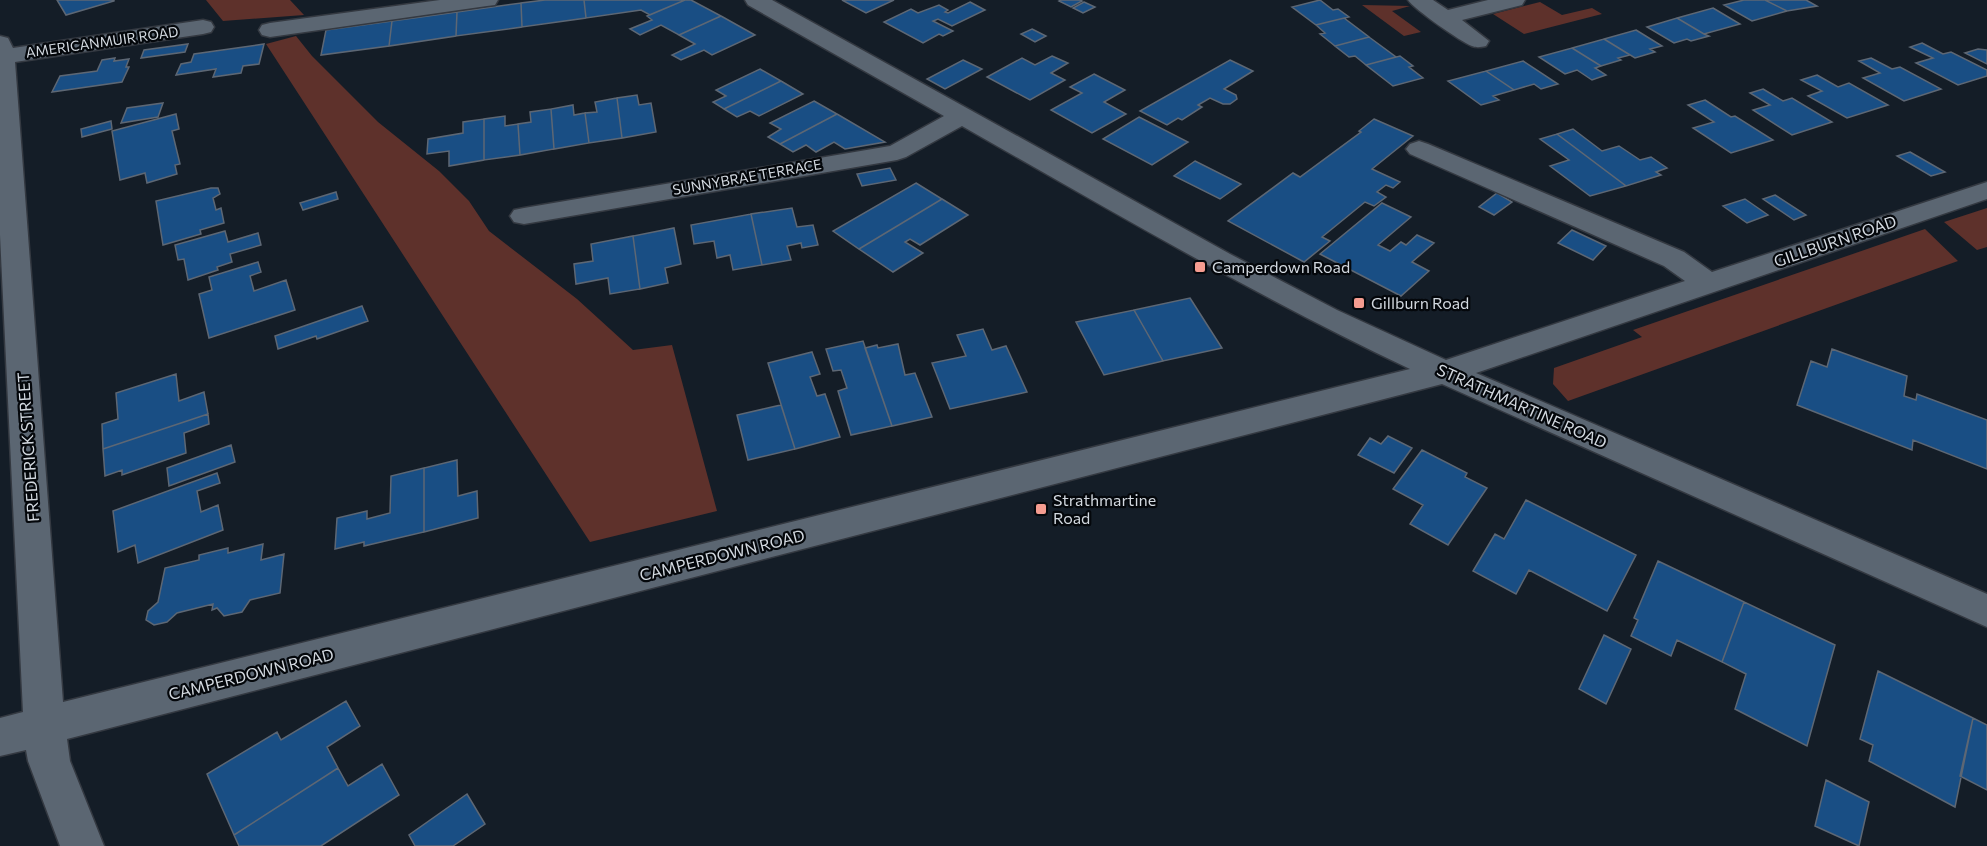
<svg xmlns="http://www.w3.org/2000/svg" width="1987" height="846" font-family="Commissioner,sans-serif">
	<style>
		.green { fill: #5e312b }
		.building { fill: #194e84; stroke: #5d6774; stroke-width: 1.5 }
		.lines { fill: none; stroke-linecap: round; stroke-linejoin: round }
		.minor-casing { stroke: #343941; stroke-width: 3 }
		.minor { fill: #5b6672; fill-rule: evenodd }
		.poi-dot { fill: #f59c90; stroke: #04070b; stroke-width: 2 }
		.labels { text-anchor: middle; stroke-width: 4.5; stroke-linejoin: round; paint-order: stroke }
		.far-street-label { font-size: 14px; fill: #d3d9e0; stroke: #04070b }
		.street-label { font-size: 16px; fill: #d3d9e0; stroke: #04070b }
		.poi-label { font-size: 16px; fill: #d3d9e0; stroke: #04070b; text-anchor: start }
	</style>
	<rect width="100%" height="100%" fill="#141d27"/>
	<!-- green -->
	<path class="green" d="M206 0H290L304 15 223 21Z
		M1540 2 1562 15 1592 8 1602 14 1524 34 1493 14Z
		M1362 5 1410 6 1392 11 1421 32 1404 36Z
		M296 36 312 56 378 122 439 171 469 201 489 231 577 299 633 350 672 345 717 511 590 542 266 44Z
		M1987 208V247L1977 250 1944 222Z
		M1925 229 1958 261 1568 401 1553 384 1554 368 1642 337 1633 330Z"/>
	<!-- building -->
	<path class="building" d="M57 0H114V1L66 15Z
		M545 0H584L586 18 522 27 521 3Z
		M584 0H685L650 15 641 10 586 18Z
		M685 0H691L721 16 679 35 661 25 640 35 630 29 652 20 647 16Z
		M842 0H894L866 13Z
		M1061 0H1080L1082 1 1071 7 1059 1Z
		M1320 0 1333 10 1338 9 1349 17 1316 25 1292 7Z
		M1744 0H1765L1787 11 1752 21 1724 5Z
		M1765 0H1806L1817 6 1787 11Z
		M970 2 985 10 952 26 938 19 933 21 953 31 943 36 939 34 923 43 884 22 911 9 918 13 939 5 948 10 945 12 948 13Z
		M1084 2 1095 7 1083 13 1073 8Z
		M521 3 522 27 456 36 457 12Z
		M1713 8 1740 24 1704 34 1677 18Z
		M457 12 456 36 389 46 392 21Z
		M721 16 755 35 712 55 704 50 681 60 672 55 695 44 679 35Z
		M1344 18 1369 37 1335 46 1320 34 1325 33 1316 25Z
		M1677 18 1704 34 1709 36 1691 41 1687 39 1674 43 1647 27Z
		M392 21 389 46 321 55 326 30Z
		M1032 29 1046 36 1035 42 1021 34Z
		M1636 30 1662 46 1650 49 1655 52 1635 58 1604 39Z
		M1369 37 1396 57 1366 65 1355 56 1349 57 1335 46Z
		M1604 39 1630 55 1618 58 1621 60 1601 66 1572 48Z
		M1922 43 1943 54 1951 52 1987 70V76L1958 85 1916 63 1933 58 1910 47Z
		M188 44 185 52 141 58 144 50Z
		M264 44 259 64 243 66 241 73 213 77 216 69 176 75 181 64 191 62 194 54Z
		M1572 48 1601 66 1595 68 1606 75 1592 80 1577 70 1565 74 1539 57Z
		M1978 49 1987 50V64L1965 53Z
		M1052 56 1068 63 1051 73 1065 80 1030 100 987 77 1022 58 1035 65Z
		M1400 56 1413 66 1409 67 1423 78 1393 86 1366 65Z
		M115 58 114 61 129 59 126 67H129L122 82 52 92 60 76 97 71 102 60Z
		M1871 58 1892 69 1900 67 1941 89 1904 101 1863 78 1880 73 1859 61Z
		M963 60 982 69 945 89 927 79Z
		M1230 60 1253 71 1224 89 1236 95 1237 99 1230 104H1223L1210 98 1198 105 1202 107 1182 120 1178 118 1167 125 1140 111Z
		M1523 61 1558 84 1541 89 1534 84 1514 90 1486 71Z
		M760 69 781 81 724 109 713 102 726 96 716 90Z
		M1486 71 1514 90 1493 96 1499 100 1481 105 1448 81Z
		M1094 74 1125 90 1104 102 1126 114 1092 133 1051 110 1082 93 1070 87Z
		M1817 75 1838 87 1849 83 1888 105 1847 118 1808 96 1822 91 1801 80Z
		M781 81 803 94 759 116 750 111 737 117 724 109Z
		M1763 89 1783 101 1792 98 1832 122 1792 135 1753 110 1770 105 1750 93Z
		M637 95 639 105 651 103 656 132 622 138 617 98Z
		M617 98 622 138 589 143 585 113 597 112 595 102Z
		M1705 100 1731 117 1735 116 1773 140 1731 153 1693 128 1714 122 1688 105Z
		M814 101 837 114 780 144 768 137 781 129 770 123Z
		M163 103 158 117 121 123 127 108Z
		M573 105 574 115 585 113 589 143 554 149 551 109Z
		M551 109 554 149 520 155 518 124 531 122 530 112Z
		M176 114 179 129 172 131 180 164 175 165 177 174 147 183 145 173 120 180 112 131Z
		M837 114 885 142 845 149 834 142 816 152 806 145 793 152 780 144Z
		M505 116V126L518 124 520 155 484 160V119Z
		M1139 117 1188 142 1152 165 1103 139Z
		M484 119V160L449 166V151L427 154 428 139 463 133V122Z
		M1374 119 1413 136 1372 169 1400 182 1393 188 1386 185 1377 192 1386 197 1374 206 1365 202 1322 237 1330 241 1304 262 1228 221 1293 173 1300 177 1361 132 1359 131Z
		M111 121 112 129 82 137 81 129Z
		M1573 129 1602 151 1619 146 1640 160 1651 157 1667 168 1656 172 1661 175 1626 186 1557 134Z
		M1557 134 1626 186 1590 196 1550 166 1569 160 1540 139Z
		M1910 152 1945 172 1931 176 1897 156Z
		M1195 161 1241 184 1220 199 1174 176Z
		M890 168 896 180 862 186 857 174Z
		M916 183 942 199 859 249 833 231Z
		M211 188H218L220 194 213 198 216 210 221 208 224 223 200 230 201 234 163 245 156 201Z
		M336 192 338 199 303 210 300 203Z
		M1497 193 1512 202 1494 215 1479 207Z
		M1775 195 1806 215 1794 220 1763 199Z
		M942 199 968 215 920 245 910 239 905 242 923 253 893 272 859 249Z
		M1745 199 1768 215 1747 223 1723 206Z
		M1382 203 1411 217 1378 245 1390 251 1401 242 1406 245 1417 235 1434 243 1412 262 1429 271 1401 296 1320 254Z
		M792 208 797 227 813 225 818 245 802 248 801 243 787 246 791 260 762 265 751 214Z
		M751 214 762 265 733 270 730 255 717 258 714 241 694 244 691 225Z
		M674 228 681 264 665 268 668 283 640 289 633 236Z
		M1572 230 1606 246 1593 260 1558 243Z
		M225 231 228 242 258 233 261 245 230 254 232 262 217 267 218 270 188 280 184 259 178 260 175 245Z
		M633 236 640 289 610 294 608 278 576 284 574 264 593 261 591 244Z
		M258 262 261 272 250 276 254 291 286 280 295 310 209 338 199 294 212 290 209 277Z
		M1190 298 1222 348 1163 361 1134 310Z
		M362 306 368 321 317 339 316 336 278 349 275 336Z
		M1134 310 1163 361 1104 375 1076 322Z
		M983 329 992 350 1006 346 1027 392 950 409 932 363 966 356 957 335Z
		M863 341 892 426 851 435 838 391 847 388 841 370 833 371 826 349Z
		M898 344 905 375 915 373 932 417 892 426 865 348 877 345 878 348Z
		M1832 349 1907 376 1904 396 1916 400 1917 394 1987 420V469L1913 440 1912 450 1797 405 1811 361 1827 367Z
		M812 352 820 374 810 377 817 396 825 394 840 437 795 449 768 363Z
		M176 374 179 401 204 392 208 414 103 449 102 424 118 419 116 393Z
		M781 405 795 449 748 460 737 415Z
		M208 414 209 424 184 433 186 453 122 475V470L105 476 103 449Z
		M1388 436 1412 448 1394 473 1358 455 1370 438 1381 444Z
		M231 445 235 462 169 486 167 468Z
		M1422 450 1467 473 1465 477 1487 488 1448 545 1410 524 1423 505 1393 489Z
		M457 460 458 496 477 491 478 518 424 532V468Z
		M424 468V532L364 546V542L335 549 337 518 367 511V519L390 513 391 476Z
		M217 473 220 483 197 491 201 512 218 505 223 530 138 563 135 545 118 552 113 511Z
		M1526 500 1636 555 1607 611 1529 570 1516 594 1473 571 1495 534 1504 539Z
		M263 544 261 560 284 554 280 593 250 600 242 612 224 616 217 608 212 610 213 604 177 613 167 622 154 625 146 620 148 611 158 602 165 568 199 560V555L228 548V553Z
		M1658 561 1744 602 1722 662 1677 640 1671 656 1631 636 1638 620 1634 618Z
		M1744 602 1835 645 1807 746 1735 709 1746 674 1722 662Z
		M1604 635 1631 649 1606 704 1579 689Z
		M1878 671 1973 718 1955 807 1869 761 1873 745 1860 739Z
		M346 701 360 726 327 747 338 768 234 835 207 774 277 732 281 740Z
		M1973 718 1987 725V790L1960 776Z
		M382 764 399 795 321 846H239L234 835 338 768 348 786Z
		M1826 780 1869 802 1859 846 1815 826Z
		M467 794 485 824 453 846H415L409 835Z"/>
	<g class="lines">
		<!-- minor casing -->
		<g class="minor-casing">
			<path id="minor" d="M440 0H498L495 5 487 6 270 37 262 35 259 30 262 25 270 23Z
				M745 0H772L1230 254 1337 310 1446 360 1685 281 1664 266 1410 154 1406 149 1410 144 1419 141 1428 144 1684 252 1712 272 1987 182V199L1476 373 1987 594V627L1442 384 67 739 70 761 104 846H60L28 761 26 750 0 756V718L23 712 0 235V36L8 38 13 48 203 20 211 22 214 27 211 32 203 34 15 62 63 702 1410 369C1256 296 1110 210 962 126L906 157 897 160 524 224 514 222 510 216 514 210 524 208 890 146 944 116 748 5Z
				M1408 0H1433L1448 10 1488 0H1525L1522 5 1462 20 1489 41 1486 46C1481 47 1477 48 1472 46 1461 42 1414 9 1408 0Z"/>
		</g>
		<!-- minor -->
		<use href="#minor" class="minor"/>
	</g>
	<!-- markers -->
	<g class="poi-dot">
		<rect x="1194" y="261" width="12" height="12" rx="3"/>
		<rect x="1353" y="297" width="12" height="12" rx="3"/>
		<rect x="1035" y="503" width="12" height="12" rx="3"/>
	</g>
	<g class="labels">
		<!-- far-street labels -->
		<g class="far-street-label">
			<text transform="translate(102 42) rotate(-8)" y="5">AMERICANMUIR ROAD</text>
			<text transform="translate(747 177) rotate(-10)" y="5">SUNNYBRAE TERRACE</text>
		</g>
		<!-- street labels -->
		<g class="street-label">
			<text transform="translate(1835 241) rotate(-19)" y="6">GILLBURN ROAD</text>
			<text transform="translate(1522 406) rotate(24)" y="6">STRATHMARTINE ROAD</text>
			<text transform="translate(28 447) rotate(-94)" y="6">FREDERICK STREET</text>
			<text transform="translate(722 555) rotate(-14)" y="6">CAMPERDOWN ROAD</text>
			<text transform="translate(251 674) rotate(-14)" y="6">CAMPERDOWN ROAD</text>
		</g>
		<!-- poi labels -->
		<g class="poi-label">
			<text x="1212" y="273">Camperdown Road</text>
			<text x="1371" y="309">Gillburn Road</text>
			<text x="1053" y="506">Strathmartine<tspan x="1053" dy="18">Road</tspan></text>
		</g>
	</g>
</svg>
